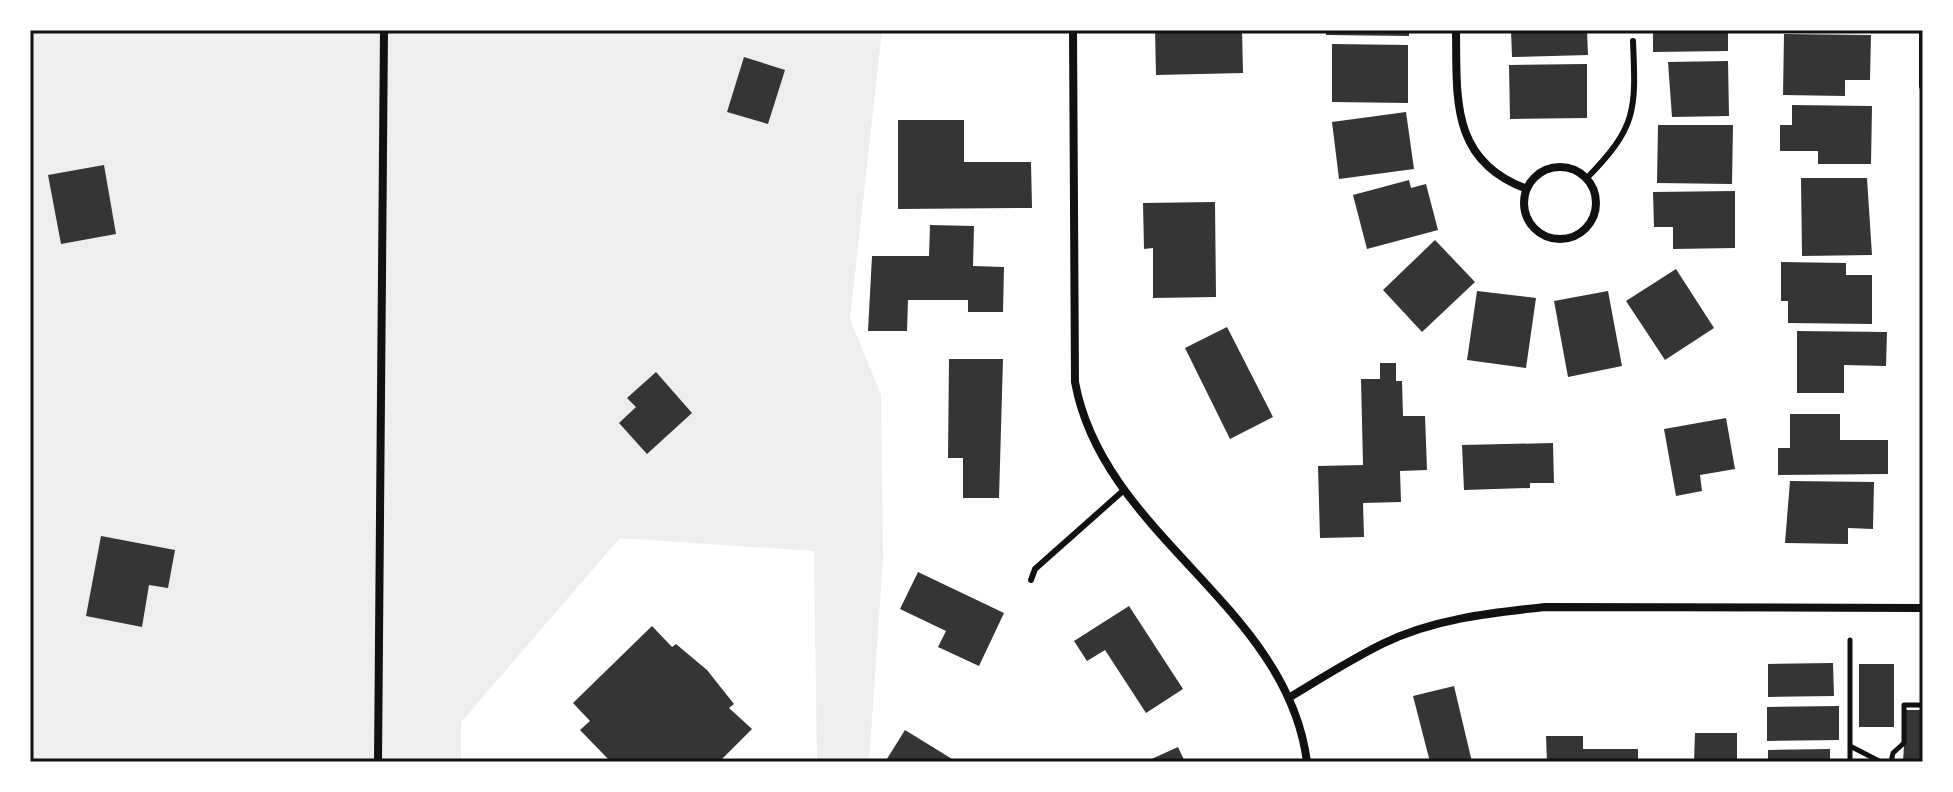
<svg xmlns="http://www.w3.org/2000/svg" width="1953" height="792" font-family="Overpass,sans-serif">
	<style>
		.green { fill: #eee }
		.building { fill: #353535 }
		.lines { fill: none; stroke-linecap: round; stroke-linejoin: round }
		.path { stroke: #111; stroke-width: 5 }
		.service { stroke: #111; stroke-width: 6 }
		.minor { stroke: #111; stroke-width: 8 }
		.neatline { fill: none; stroke: #111; stroke-width: 3 }
	</style>
	<rect width="100%" height="100%" fill="#fff"/>
	<!-- green -->
	<path class="green" d="M30 30H882L850 319 881 395 883 559 869 762H817L814 551 620 538 461 722V762H30Z"/>
	<!-- building -->
	<path class="building" d="M1155 30H1242L1243 73 1156 75Z
		M1326 30H1409V36L1326 35Z
		M1511 30H1587L1588 55 1512 57Z
		M1653 30H1728V51L1653 52Z
		M1784 34 1871 35 1870 80H1845V96L1783 95Z
		M1332 44 1408 45V103L1332 102Z
		M744 57 785 70 768 124 727 112Z
		M1728 61 1729 116 1672 117 1668 62Z
		M1587 64V118L1510 119 1509 65Z
		M1792 105 1872 106 1871 164H1818V151H1780V125H1792Z
		M1406 112 1414 169 1339 179 1332 122Z
		M898 120H964V162H1031L1032 208 898 209Z
		M1658 125H1733L1732 184 1657 183Z
		M104 165 116 234 61 244 48 175Z
		M1801 178H1867L1872 255 1802 256Z
		M1409 180 1411 188 1426 184 1438 230 1367 249 1353 195Z
		M1735 191V248L1673 249V227H1654L1653 192Z
		M1215 202 1216 297 1153 298V248L1144 249 1143 203Z
		M930 225 974 226 973 266 1004 267 1003 312H968V300H908L907 331H868L872 256H929Z
		M1435 240 1475 282 1422 332 1383 290Z
		M1781 262 1846 263V275H1872V324L1788 323V301H1781Z
		M1676 269 1714 328 1665 360 1626 301Z
		M1477 291 1536 298 1526 368 1467 360Z
		M1608 291 1622 366 1568 377 1554 301Z
		M1227 327 1273 417 1230 439 1185 348Z
		M1797 331 1887 332 1886 366 1844 365V393H1797Z
		M949 359H1003L999 498H963V458H948Z
		M1380 363H1396V381H1402L1403 416H1425L1427 470 1400 471 1401 502 1363 503 1364 537 1320 538 1318 466 1363 465 1361 379H1380Z
		M656 372 692 413 647 454 619 423 636 407 627 398Z
		M1790 414H1840V440H1888V474L1778 475V448H1790Z
		M1726 418 1735 469 1700 475 1702 491 1676 496 1664 429Z
		M1553 443 1554 483H1530V488L1464 490 1462 445Z
		M1790 481 1874 482 1873 529 1848 528V544L1785 543Z
		M101 536 175 550 168 588 149 585 142 627 86 616Z
		M918 572 1004 613 979 666 938 647 946 631 900 609Z
		M1129 606 1183 689 1146 713 1105 650 1087 661 1074 641Z
		M652 626 672 647 676 644 707 670 734 704 729 708 752 729 719 762H611L580 730 590 721 573 703Z
		M1833 663 1834 696 1768 697V664Z
		M1859 664H1894V727H1859Z
		M1454 686 1472 762H1430L1413 696Z
		M1839 706V740L1767 741V707Z
		M1906 710H1923V762H1903Z
		M905 730 957 762H885Z
		M1695 733H1737V762H1694Z
		M1546 736H1583V749H1638V762H1547Z
		M1178 747 1185 762H1145Z
		M1830 749V762H1768V750Z"/>
	<g class="lines">
		<!-- path -->
		<path class="path" d="M1850 640V762
			M1850 746 1881 762
			M1891 762 1893 753 1904 743V705H1923"/>
		<!-- service -->
		<path class="service" d="M1586 179C1637 127 1636 111 1633 41
			M1031 580 1035 569 1124 490"/>
		<!-- minor -->
		<path class="minor" d="M1073 30 1075 382C1103 536 1287 605 1307 762
			M1456 30C1457 98 1450 161 1527 189
			M1923 30V86
			M1524 203a36 36 0 1 1 72 0a36 36 0 1 1-72 0Z
			M1290 697C1320 679 1350 660 1382 644 1433 619 1489 613 1545 607L1923 608
			M378 762 384 30"/>
	</g>
	<!-- border -->
	<rect width="1953" height="792" fill="none" stroke="#ffffff" stroke-width="64"/>
	<rect x="32" y="32" width="1889" height="728" class="neatline"/>
</svg>
